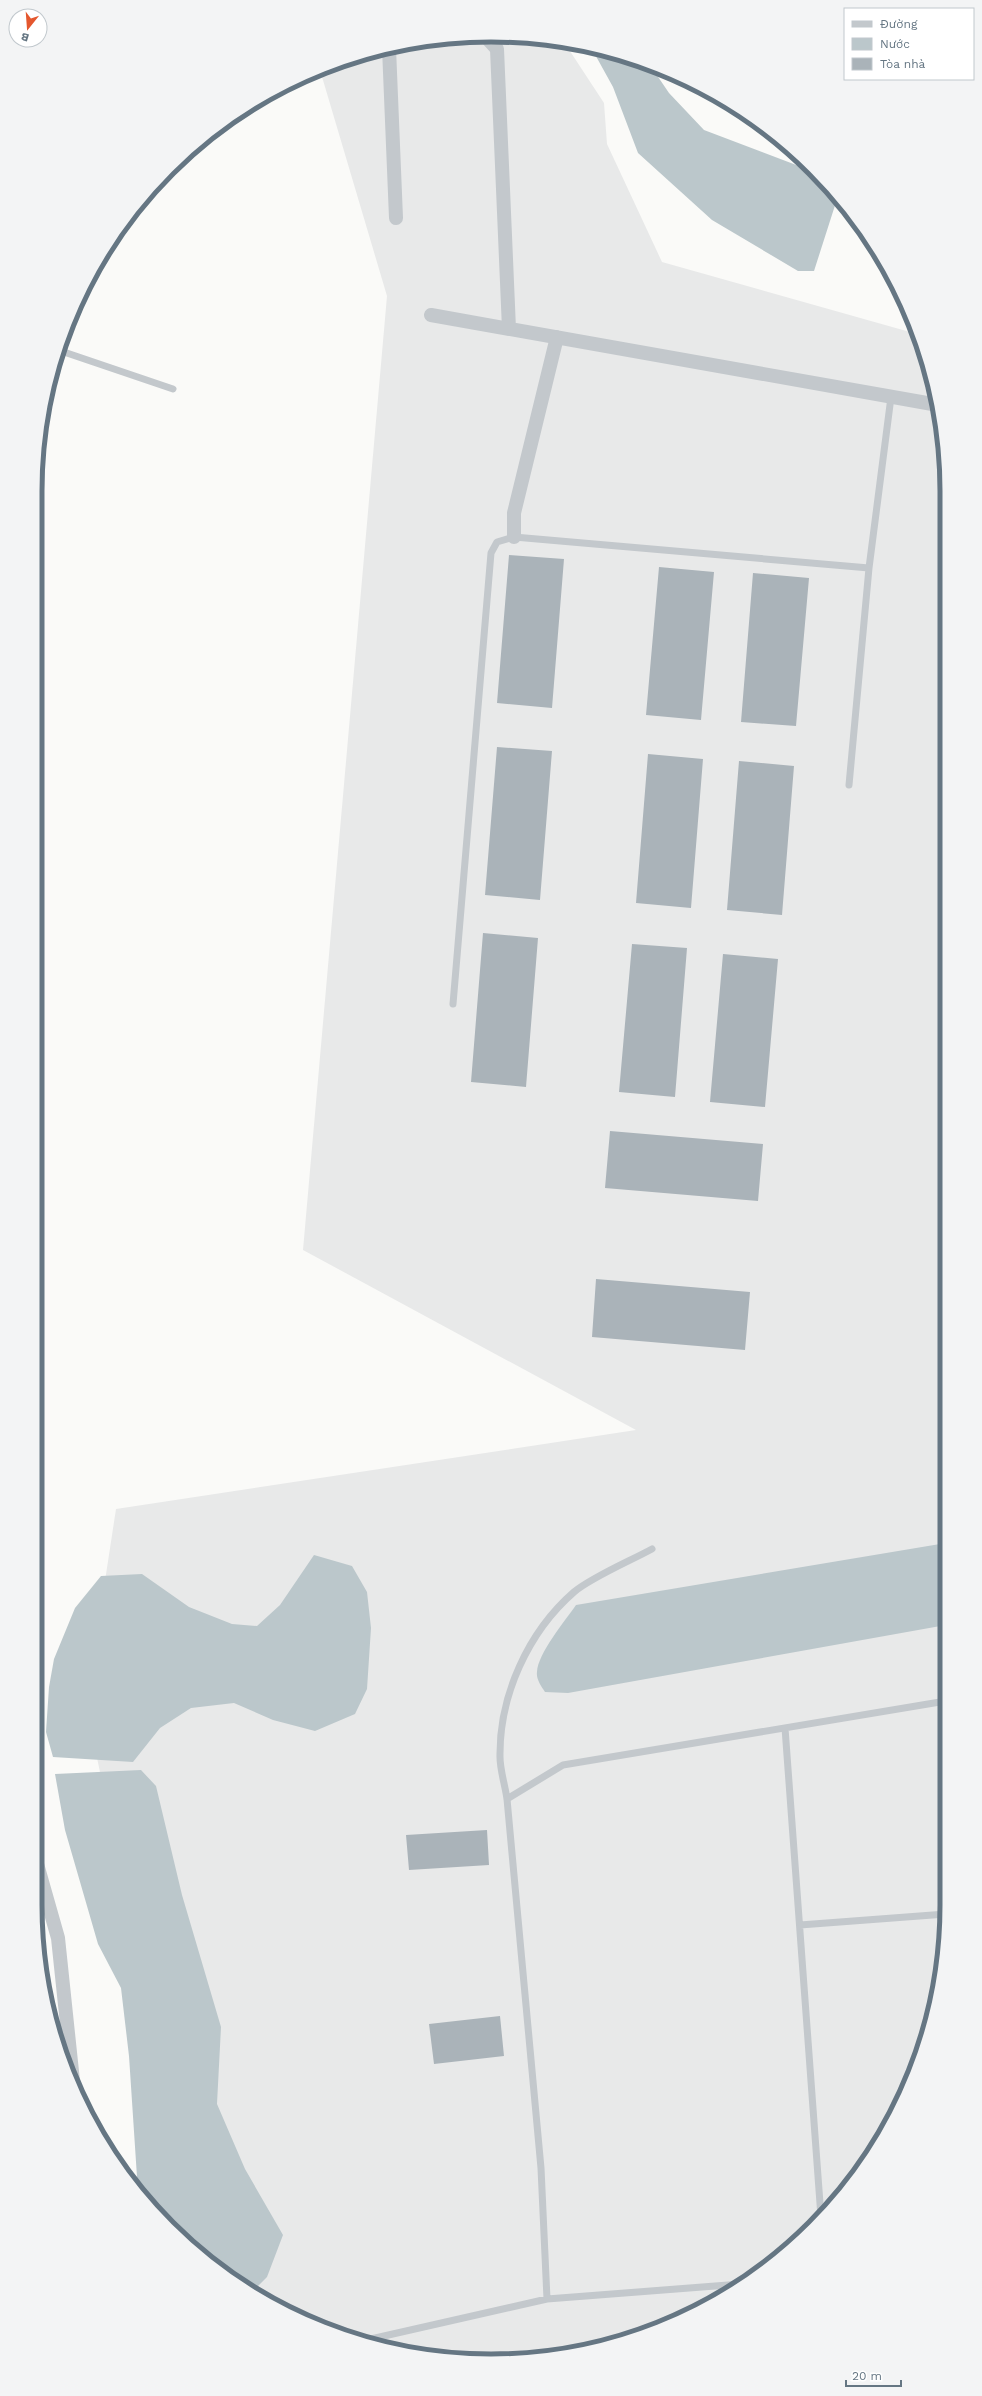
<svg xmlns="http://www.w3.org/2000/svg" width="982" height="2396" font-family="'Work Sans',sans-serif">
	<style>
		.built { fill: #e8e9e9 }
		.water { fill: #bbc7cb }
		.building { fill: #aab3b9 }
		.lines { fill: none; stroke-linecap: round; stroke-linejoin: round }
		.service { stroke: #c3c8cc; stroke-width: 7 }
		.minor { stroke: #c3c8cc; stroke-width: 14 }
		.rim { fill: none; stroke: #657683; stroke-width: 5 }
	</style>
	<rect width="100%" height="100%" fill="#fafaf8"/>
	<!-- built -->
	<path class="built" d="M461 36 550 39 564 42 604 103 607 144 662 262 917 334 931 373 943 431 947 1905 943 1965 923 2051 886 2133 853 2183 792 2248 719 2300 665 2326 580 2352 491 2361 431 2357 345 2337 263 2300 213 2267 177 2141 86 1705 116 1509 636 1430 303 1250 387 296 320 70 373 51Z"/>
	<!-- water -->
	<path class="water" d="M592 49 637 59 650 65 669 93 704 130 812 171 838 196 814 271H798L712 220 638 153 613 87Z
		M946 1543V1625L568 1693 545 1692C541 1686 536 1679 537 1672 538 1653 565 1621 576 1605Z
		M314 1555 352 1566 367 1592 371 1628 367 1689 355 1714 315 1731 273 1720 234 1703 191 1708 160 1728 133 1762 53 1757 46 1732 49 1687 54 1659 75 1608 101 1576 142 1574 189 1607 232 1624 257 1626 280 1605Z
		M141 1770 156 1786 182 1895 221 2027 217 2104 245 2169 283 2235 267 2277 252 2292C211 2265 166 2231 138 2192L129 2056 121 1988 98 1944 65 1830 55 1774Z"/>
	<!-- building -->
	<path class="building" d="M509 555 564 559 552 708 497 703Z
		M659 567 714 572 701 720 646 715Z
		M753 573 809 578 796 726 741 722Z
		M497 747 552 751 540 900 485 895Z
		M648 754 703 759 691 908 636 903Z
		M739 761 794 766 782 915 727 910Z
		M483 933 538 938 526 1087 471 1082Z
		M632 944 687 948 675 1097 619 1092Z
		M723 954 778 959 765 1107 710 1102Z
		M610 1131 763 1144 758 1201 605 1188Z
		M596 1279 750 1292 745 1350 592 1337Z
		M487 1830 489 1865 409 1870 406 1835Z
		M500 2016 504 2056 434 2064 429 2024Z"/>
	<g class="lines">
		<!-- service -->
		<path class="service" d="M58 350 173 389
			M849 785 869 568 891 397
			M453 1004 491 553 497 542 514 537 869 568
			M785 1728 821 2217
			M507 1799 563 1765 946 1701
			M800 1925 946 1914
			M547 2299 541 2168 507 1799C505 1785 500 1770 500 1757 499 1696 528 1632 574 1592 592 1577 630 1561 652 1549
			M362 2341 547 2299 741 2284"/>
		<!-- minor -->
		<path class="minor" d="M486 37 497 49 509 329
			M389 48 396 218
			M431 315 938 405
			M514 537V513L557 337
			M35 1857 58 1938 73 2081"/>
	</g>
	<!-- crop -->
	<path d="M0 0H982V2396H0ZM491 42H491A449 449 0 0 1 940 491V1905A449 449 0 0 1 491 2354H491A449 449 0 0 1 42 1905V491A449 449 0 0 1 491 42Z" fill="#f3f4f5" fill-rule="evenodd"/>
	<path class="rim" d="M491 42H491A449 449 0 0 1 940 491V1905A449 449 0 0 1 491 2354H491A449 449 0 0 1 42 1905V491A449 449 0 0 1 491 42Z"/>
	<!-- legend -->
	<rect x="844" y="8" width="130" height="72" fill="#ffffff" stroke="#c1c8cd"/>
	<rect x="852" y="21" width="20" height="6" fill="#c3c8cc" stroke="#c1c8cd"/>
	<text x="880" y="28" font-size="12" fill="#657683">Đường</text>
	<rect x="852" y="38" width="20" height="12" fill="#bbc7cb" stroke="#c1c8cd"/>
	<text x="880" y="48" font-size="12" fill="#657683">Nước</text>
	<rect x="852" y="58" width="20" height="12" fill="#aab3b9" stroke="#c1c8cd"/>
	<text x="880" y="68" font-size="12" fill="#657683">Tòa nhà</text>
	<!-- north arrow -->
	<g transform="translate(28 28) rotate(197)"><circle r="19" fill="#ffffff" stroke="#c1c8cd"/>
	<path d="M0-3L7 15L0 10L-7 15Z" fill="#e4572e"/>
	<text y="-6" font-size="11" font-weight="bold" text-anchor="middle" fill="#657683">B</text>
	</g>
	<!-- scale -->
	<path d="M846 2380v6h55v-6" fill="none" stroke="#657683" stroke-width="2"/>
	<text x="852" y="2380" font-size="12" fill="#657683" stroke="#ffffff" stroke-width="3" paint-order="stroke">20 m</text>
</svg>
